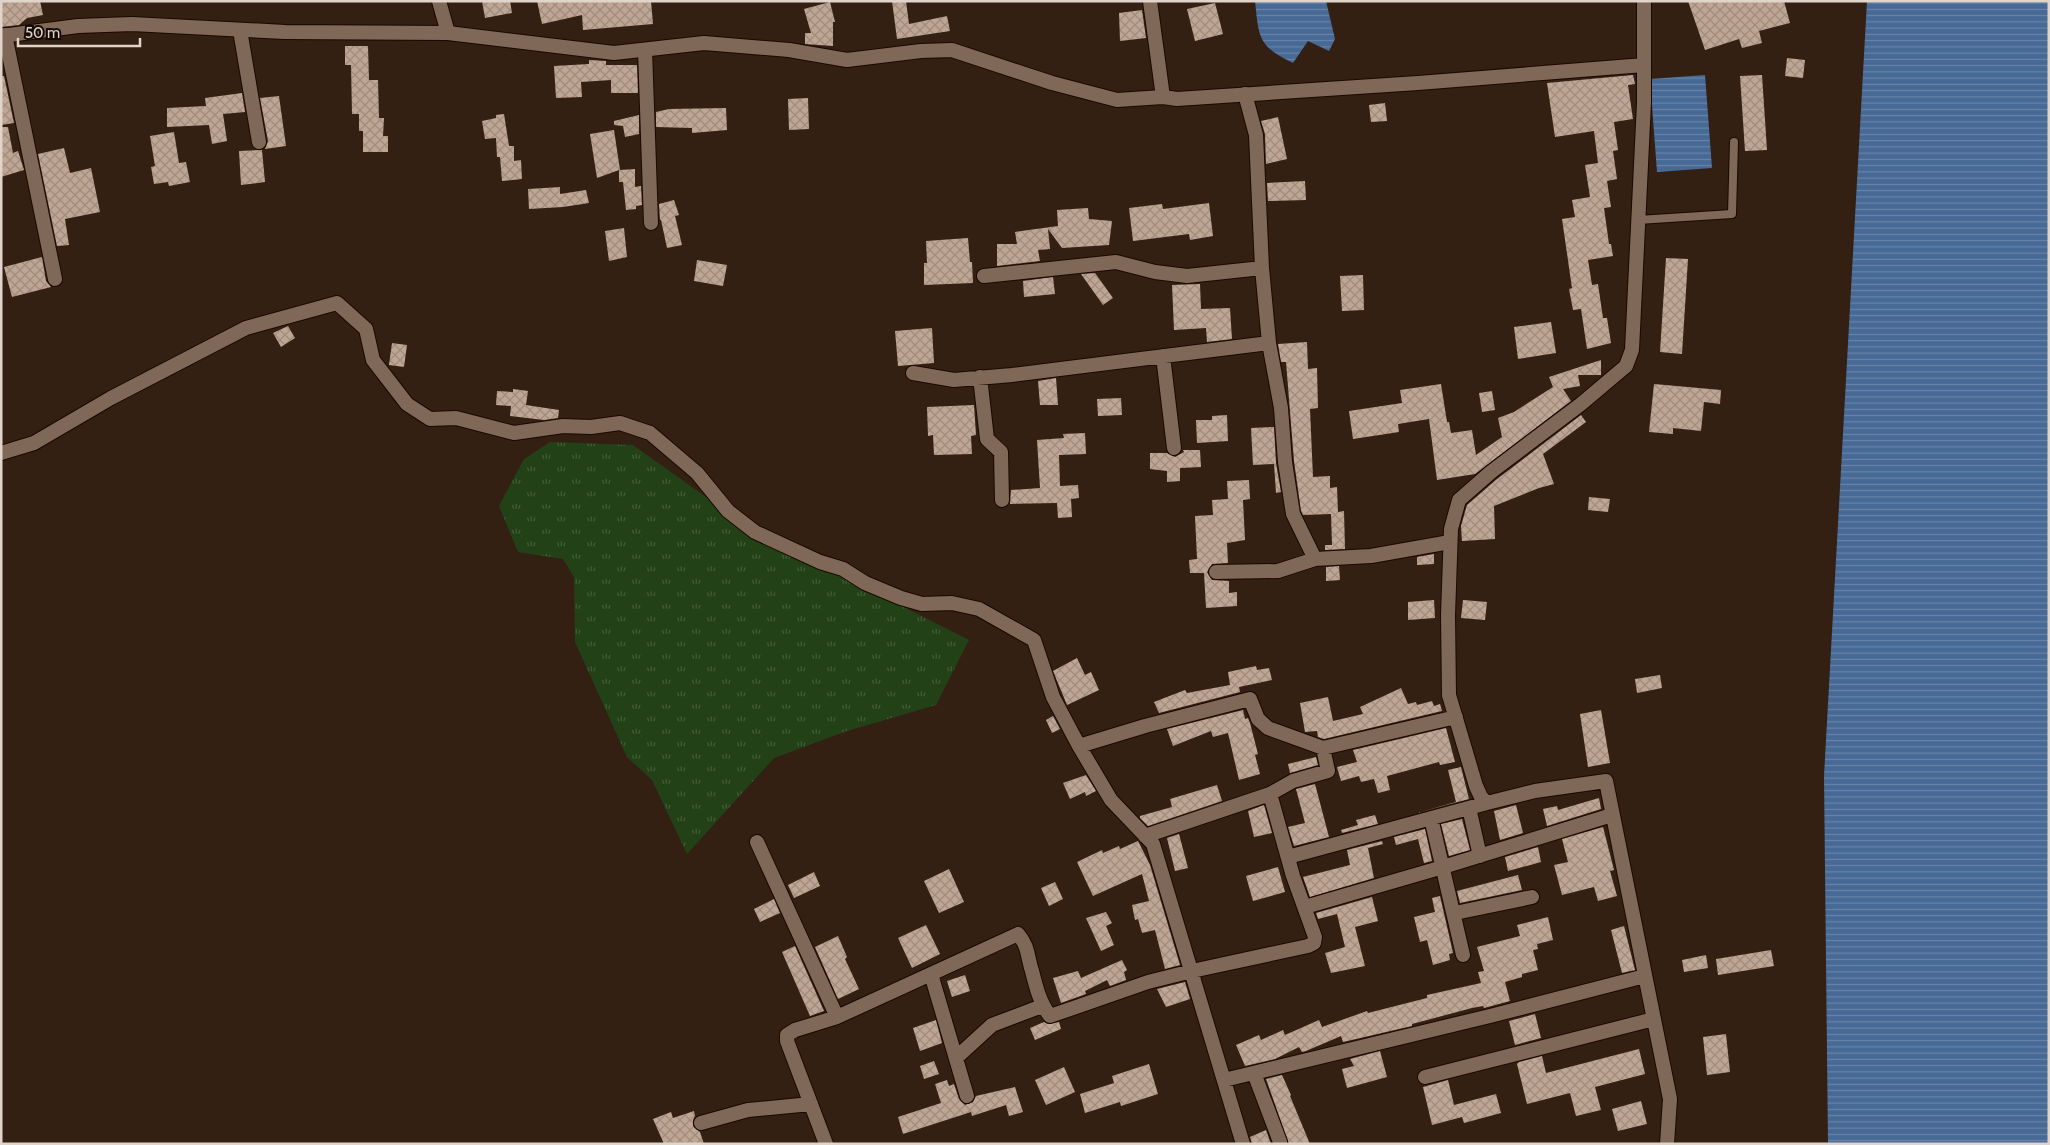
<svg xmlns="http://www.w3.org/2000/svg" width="2050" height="1145" font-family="Cabin,sans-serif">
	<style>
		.grass { fill: url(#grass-tufts) }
		.water { fill: url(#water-rules) }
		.building { fill: url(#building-cross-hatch) }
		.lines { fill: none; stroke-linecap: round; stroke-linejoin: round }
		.service-casing { stroke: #1a0900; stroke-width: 10 }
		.minor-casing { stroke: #1a0900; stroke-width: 16 }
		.tertiary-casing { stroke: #1a0900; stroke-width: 16 }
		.secondary-casing { stroke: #1a0900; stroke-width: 16 }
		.service { stroke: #806858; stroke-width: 8 }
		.minor { stroke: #806858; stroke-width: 14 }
		.tertiary { stroke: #806858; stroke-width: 14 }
		.secondary { stroke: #806858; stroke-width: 14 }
	</style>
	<defs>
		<pattern id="grass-tufts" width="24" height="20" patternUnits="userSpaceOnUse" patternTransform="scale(1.25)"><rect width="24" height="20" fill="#224117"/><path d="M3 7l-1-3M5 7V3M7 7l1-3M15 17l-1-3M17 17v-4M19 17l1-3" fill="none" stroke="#425c37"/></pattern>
		<pattern id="water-rules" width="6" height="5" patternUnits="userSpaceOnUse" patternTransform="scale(1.25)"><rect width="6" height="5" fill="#466995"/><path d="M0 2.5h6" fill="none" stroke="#6984a7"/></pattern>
		<pattern id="building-cross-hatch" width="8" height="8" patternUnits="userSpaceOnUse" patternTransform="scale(1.25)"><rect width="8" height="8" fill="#bfa694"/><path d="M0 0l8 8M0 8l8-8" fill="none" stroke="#a08c7e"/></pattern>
	</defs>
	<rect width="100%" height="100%" fill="#332012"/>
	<!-- grass -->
	<path class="grass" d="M550 442 633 445 755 532 969 640 936 705 847 731 774 758 687 854 652 780 627 757 575 642 574 577 563 559 518 552 499 506 524 459Z"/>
	<!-- water -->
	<path class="water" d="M1255 1H1326L1335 39 1329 51 1308 41 1293 63C1258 46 1259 38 1255 1Z
		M1867 1H2049V1144H1828L1824 776Z
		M1705 75 1712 168 1657 172 1650 79Z"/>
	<!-- building -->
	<path class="building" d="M1 1H40L43 15 27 18 19 25 1 27Z
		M482 1H510L512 13 485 18Z
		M537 1H651L653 24 583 30 582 15 542 24Z
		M892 1H906L909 24 947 16 950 31 897 39Z
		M1688 1H1784L1790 23 1759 31 1762 43 1742 48 1739 39 1705 50Z
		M830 2 835 22H833V46L805 44V33H811L804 9Z
		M1215 3 1223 34 1195 41 1187 9Z
		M1142 10 1146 38 1120 41 1119 13Z
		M345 46H368L369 80H378L379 118H384L383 136H388V152H363V131H359V114H352L351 65H345Z
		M1787 58 1805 60 1803 78 1785 76Z
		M589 60 606 61V65H637L638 93H611V80L581 82 582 97 556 98 554 66 589 64Z
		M1633 75 1635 84 1628 85 1633 119 1614 122 1618 150 1613 151 1617 179 1607 181 1611 207 1604 208 1609 244H1611L1613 256 1588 260 1592 285 1598 284 1603 318H1607L1611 343 1587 349 1581 309 1573 310 1569 289 1572 288 1562 219 1575 217 1572 200 1590 197 1585 165 1598 163 1594 131 1555 137 1547 83Z
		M1762 75 1767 150 1745 151 1740 76Z
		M1 76H4L14 123 1 125Z
		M242 93 245 112 223 114 227 141 212 144 209 125 167 127V108L206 106 205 98Z
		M279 96 286 146 265 149 268 141 260 98Z
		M808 98 809 129 789 130 788 99Z
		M1385 103 1387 121 1371 122 1369 105Z
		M726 108 727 130 692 133V128L656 127V112L669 109Z
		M504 114 509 146H514V161L521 160 522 179 502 181 500 157H497L496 138 485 139 482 121 496 118V115Z
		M639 115V134L625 137 623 126 614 125V121Z
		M1278 117 1287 159 1266 164 1265 134 1261 121Z
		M1 127H8L13 153 18 151 24 170 1 177Z
		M614 130 620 170 635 169V187L641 186 642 205 636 206V209L626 210 623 182H619V170L597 178 590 134Z
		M174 132 179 163 186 162 190 182 169 186 168 182 154 184 151 167 155 166 150 136Z
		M64 148 70 173 91 168 100 212 65 219 69 245 57 246 38 154Z
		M262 150 265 182 241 185 239 151Z
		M1305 181 1306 200 1268 201 1267 183Z
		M560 187V194L586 190 589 203 563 207 529 209 528 189Z
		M674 200 679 215 675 216 682 245 667 248 661 220H660L659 204Z
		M1209 203 1213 236 1190 240 1189 234 1133 241 1129 208 1162 204 1163 209Z
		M1088 208 1089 219 1112 221 1109 245 1062 248 1048 229 1050 249 1038 250 1040 261 997 266V244H1017L1015 232 1058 226 1057 210Z
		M624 228 627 257 609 261 605 231Z
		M968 238 970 262H972L973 283 924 285V263H927L926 241Z
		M42 257 46 281 51 287 12 297 4 267Z
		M1666 258 1688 259 1682 354 1660 352Z
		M697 260 727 265 723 286 694 281Z
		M1095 273 1113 298 1103 305 1081 274Z
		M1363 275 1364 310 1342 311 1340 276Z
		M1053 277 1055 294 1024 297 1023 281Z
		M1200 284 1201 309 1230 308 1232 339 1207 342 1206 328 1174 330 1172 285Z
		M1551 322 1556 353 1518 359 1514 327Z
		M288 326 295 338 281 347 273 333Z
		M932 328 934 363 898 366 895 331Z
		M1307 342 1308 369 1317 368 1318 408 1310 409 1313 477 1330 476V488L1337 487 1338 512 1344 511 1345 549 1325 550V545H1332L1331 514 1303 515 1301 511 1294 461 1286 362H1281L1278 344Z
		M392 343 407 345 404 367 389 365Z
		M1601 360V375H1578L1580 386 1563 389 1571 401 1475 474 1437 480 1429 419 1398 424 1399 432 1353 439 1349 411 1402 403 1400 390 1441 384 1447 422H1449L1451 433 1472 430 1476 455 1502 437 1498 418 1514 412 1553 387 1549 377Z
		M1056 378 1058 405H1040L1038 381Z
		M1654 384 1721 390 1720 404 1704 402 1701 431 1673 428V434L1649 432Z
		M513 389 528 391 526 405 559 410 558 418 544 420 510 416 511 406 496 405 497 391 513 392Z
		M1492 391 1495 410 1482 412 1479 393Z
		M1121 398 1122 415 1098 416 1097 399Z
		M974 405 976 435 971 436 972 454 934 455 933 435 928 436 927 407Z
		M1227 415 1228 441 1197 443 1196 420H1212V416Z
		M1581 415 1586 422 1543 454 1554 484 1539 488 1494 506 1495 539 1462 541 1461 526 1467 505 1497 479Z
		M1274 427 1276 463 1281 492 1276 493 1274 464 1253 465 1251 428Z
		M1085 433 1086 454 1059 455 1060 486 1078 485 1079 498 1071 499 1072 517 1058 518 1057 503 1010 504 1011 490 1040 488 1037 440 1064 438 1063 434Z
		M1183 450H1200L1201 467 1180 468V481L1167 482V471L1150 469V453H1167L1175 457 1184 452Z
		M1249 480 1250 499 1243 500 1245 540 1227 543 1228 563 1212 564 1207 572 1212 580 1229 581V593L1237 592V606L1206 608 1204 573H1190L1189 560 1197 559 1195 516 1213 515 1212 500 1228 499 1227 481Z
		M1589 497 1610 499 1608 512 1588 510Z
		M1434 554V564L1417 565V557Z
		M1339 566 1340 580 1326 581V567Z
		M1434 600 1435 618 1408 620V602Z
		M1463 600 1487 602 1485 620 1461 618Z
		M1077 658 1085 675 1091 672 1099 690 1067 705 1053 671Z
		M1256 666 1257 670 1269 668 1272 680 1239 687 1240 692 1159 713 1154 702 1185 690 1187 693 1230 685 1228 672Z
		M1660 675 1662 688 1637 693 1635 679Z
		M1401 688 1408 704 1416 702 1417 705 1432 701 1434 706 1440 704 1442 711 1324 739 1318 737 1317 731 1305 732 1300 703 1328 697 1333 721 1363 714 1360 707Z
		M1243 710 1245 719 1248 718 1250 723 1258 754 1255 755 1260 774 1239 780 1228 733 1213 737 1211 731 1173 746 1167 729Z
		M1601 710 1610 763 1588 767 1580 714Z
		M1053 716 1060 729 1052 733 1046 720Z
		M1446 728 1455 762 1440 765 1439 762 1387 776 1390 790 1378 793 1374 779 1361 782 1359 776 1341 781 1337 767 1357 762 1353 750Z
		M1316 757 1318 765 1290 773 1288 764Z
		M1461 767 1469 799 1417 813 1456 802 1448 770Z
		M1086 775 1096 791 1086 796 1085 792 1070 799 1063 783Z
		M1315 784 1329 837 1294 846 1288 827 1305 823 1296 789Z
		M1217 785 1222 801 1148 826 1140 818V816L1172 807 1170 799Z
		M1599 798 1601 809 1547 826 1543 809 1557 806 1558 810Z
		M1264 805 1272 833 1254 837 1248 811Z
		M1516 805 1523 833 1500 840 1494 811Z
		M1375 815 1378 824 1342 833 1341 830 1358 825 1356 820Z
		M1462 819 1470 850 1449 856 1441 824Z
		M1603 827 1614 870 1610 871 1617 896 1598 901 1594 887 1562 895 1554 865 1568 862 1562 839Z
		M1425 829 1432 861 1424 863 1418 839 1396 845 1394 837Z
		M1179 834 1188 868 1175 871 1167 838Z
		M1138 841 1150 865 1180 965 1165 969 1155 930 1142 933 1138 919 1135 920 1132 905 1149 901 1142 874 1093 896 1077 862 1102 850 1103 853 1119 846 1120 849Z
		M1382 841 1383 844 1368 848 1374 878 1310 897 1303 877 1350 865 1347 850Z
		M1538 847 1541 862 1508 871 1505 857Z
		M1278 867 1285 892 1253 901 1246 876Z
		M949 869 964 902 939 913 924 881Z
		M814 872 820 886 794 898 788 885Z
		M1518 875 1522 890 1460 903 1457 891Z
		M1055 882 1063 899 1049 906 1041 888Z
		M1440 896 1453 953 1449 954 1450 960 1433 965 1427 940 1420 942 1414 917 1435 912 1432 898Z
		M1372 897 1378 921 1355 927 1365 966 1331 973 1325 953 1345 947 1337 914 1318 919 1316 913Z
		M774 899 780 913 760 922 754 909Z
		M1106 912 1112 923 1106 926 1114 945 1101 951 1086 918Z
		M1548 917 1553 940 1537 944 1538 949 1533 950 1538 970 1522 974V977L1505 982 1510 1001 1484 1008 1483 1006 1472 1008 1412 1024V1026L1343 1042 1341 1036 1306 1051 1302 1052 1299 1047 1275 1059 1245 1066 1236 1045 1259 1035 1261 1040 1283 1030 1285 1035 1319 1020 1322 1027 1367 1011 1368 1013 1427 998V995L1481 983 1478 972 1484 971 1477 947 1520 936 1517 925Z
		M926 925 940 954 912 968 898 938Z
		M1624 926 1635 970 1622 973 1611 930Z
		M838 936 847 957 845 959 859 989 838 999 815 947Z
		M795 946 824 1011 810 1016 782 952Z
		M1771 950 1774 966 1718 975 1716 959Z
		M1706 955 1708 968 1684 972 1682 960Z
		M1122 960 1127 970 1124 972 1126 980 1110 986 1107 980 1085 991 1086 994 1061 1003 1053 978 1078 971 1081 978Z
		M965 975 970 991 952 997 947 981Z
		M1185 982 1190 999 1166 1007 1157 989Z
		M1535 1014 1541 1038 1515 1045 1509 1021Z
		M936 1020 942 1043 920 1051 913 1028Z
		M1044 1022 1048 1024 1059 1022 1061 1029 1035 1040 1030 1028Z
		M1726 1034 1730 1072 1707 1075 1703 1037Z
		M1639 1049 1645 1074 1595 1087 1601 1110 1576 1116 1570 1093 1527 1104 1517 1064 1519 1062 1542 1056 1546 1073Z
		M1380 1051 1387 1077 1347 1088 1342 1069 1354 1066 1350 1059Z
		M934 1061 939 1074 924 1079 920 1066Z
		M1149 1064 1158 1094 1121 1106 1120 1102 1085 1113 1080 1094 1114 1083 1112 1076Z
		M1064 1067 1075 1092 1046 1105 1035 1080Z
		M1282 1075 1291 1095 1290 1096 1310 1144H1289L1266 1079Z
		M947 1080 949 1086 954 1084 959 1099 965 1105 973 1102 976 1096 1015 1087 1023 1112 1009 1116 1006 1105 972 1116 971 1112 903 1134 898 1117 941 1103 935 1084Z
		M1448 1080 1454 1105 1496 1094 1501 1113 1464 1123 1462 1117 1432 1125 1423 1087Z
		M1641 1101 1647 1124 1618 1131 1612 1109Z
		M694 1111 695 1116 693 1120V1126L700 1132 704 1144H664L653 1119 671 1112 673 1118Z
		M1266 1130 1271 1144H1252L1250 1137Z"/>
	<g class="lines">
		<!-- service casing -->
		<g class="service-casing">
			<path id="service" d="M1638 220 1732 214 1734 142"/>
		</g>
		<!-- minor casing -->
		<g class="minor-casing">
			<path id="minor" d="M439 1 448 33
				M1150 1 1163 97
				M240 30 259 142
				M5 35 55 279
				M645 50 651 223
				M984 276 1116 262 1155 272 1187 276 1262 268
				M1269 343 1281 408 1285 462 1293 514 1315 559
				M1163 356 1174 448
				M913 373 954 380 1012 375 1269 343 1262 268 1256 135 1245 94
				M980 377 987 439 1001 452 1002 500
				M1 453 34 443 111 398 246 328 337 303 366 329 373 360 407 404 430 419 456 418 514 433 563 426 591 427 620 423 650 433 697 473 728 511 755 532 820 562 843 569 865 583 901 598 922 604 952 603 979 609 1034 640 1053 697 1079 746 1145 726 1250 699 1258 719 1268 728 1323 748 1456 717
				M1216 572 1278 571 1315 559 1371 556 1450 542
				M1449 695 1476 786 1481 797 1487 803 1535 791 1606 781 1670 1099 1667 1144
				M1079 746 1111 800 1153 844 1243 1144
				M1469 808 1480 856
				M1431 818 1463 955
				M1145 836 1270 794 1293 781 1328 771 1323 748
				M757 842 837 1017
				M1288 857 1487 803
				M1305 907 1443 867 1612 815
				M1455 913 1532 897
				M931 974 967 1096
				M957 1057 992 1025 1042 1006
				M1254 1073 1280 1142
				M1425 1077 1654 1019
				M1224 1080 1490 1016 1645 976
				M701 1123 748 1110 811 1104
				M826 1144 787 1041V1035L795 1030 837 1017 1018 934C1029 947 1027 956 1032 971 1036 987 1040 1003 1050 1016L1148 982 1192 971 1308 946 1314 943 1315 937 1293 876 1270 794"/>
		</g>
		<!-- tertiary casing -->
		<g class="tertiary-casing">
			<path id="tertiary" d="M1449 695 1448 615 1451 529 1459 500 1491 472 1581 404 1626 366 1632 350 1644 103V65"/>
		</g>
		<!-- secondary casing -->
		<g class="secondary-casing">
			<path id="secondary" d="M1 36 78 26 132 24 285 32 448 33 614 53 704 43 789 50 847 60 921 51 952 50 1052 83 1117 100 1163 97 1177 99 1418 83 1644 65V1"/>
		</g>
		<!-- service -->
		<use href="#service" class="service"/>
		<!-- minor -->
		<use href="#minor" class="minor"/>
		<!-- tertiary -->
		<use href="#tertiary" class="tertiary"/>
		<!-- secondary -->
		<use href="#secondary" class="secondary"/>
	</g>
	<!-- border -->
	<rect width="2050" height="1145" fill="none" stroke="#e1d4cb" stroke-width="5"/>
	<!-- scale -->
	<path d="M18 38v8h122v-8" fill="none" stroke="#e1d4cb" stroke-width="2.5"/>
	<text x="25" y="38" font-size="15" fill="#e1d4cb" stroke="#150c06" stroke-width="4" paint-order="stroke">50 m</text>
</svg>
